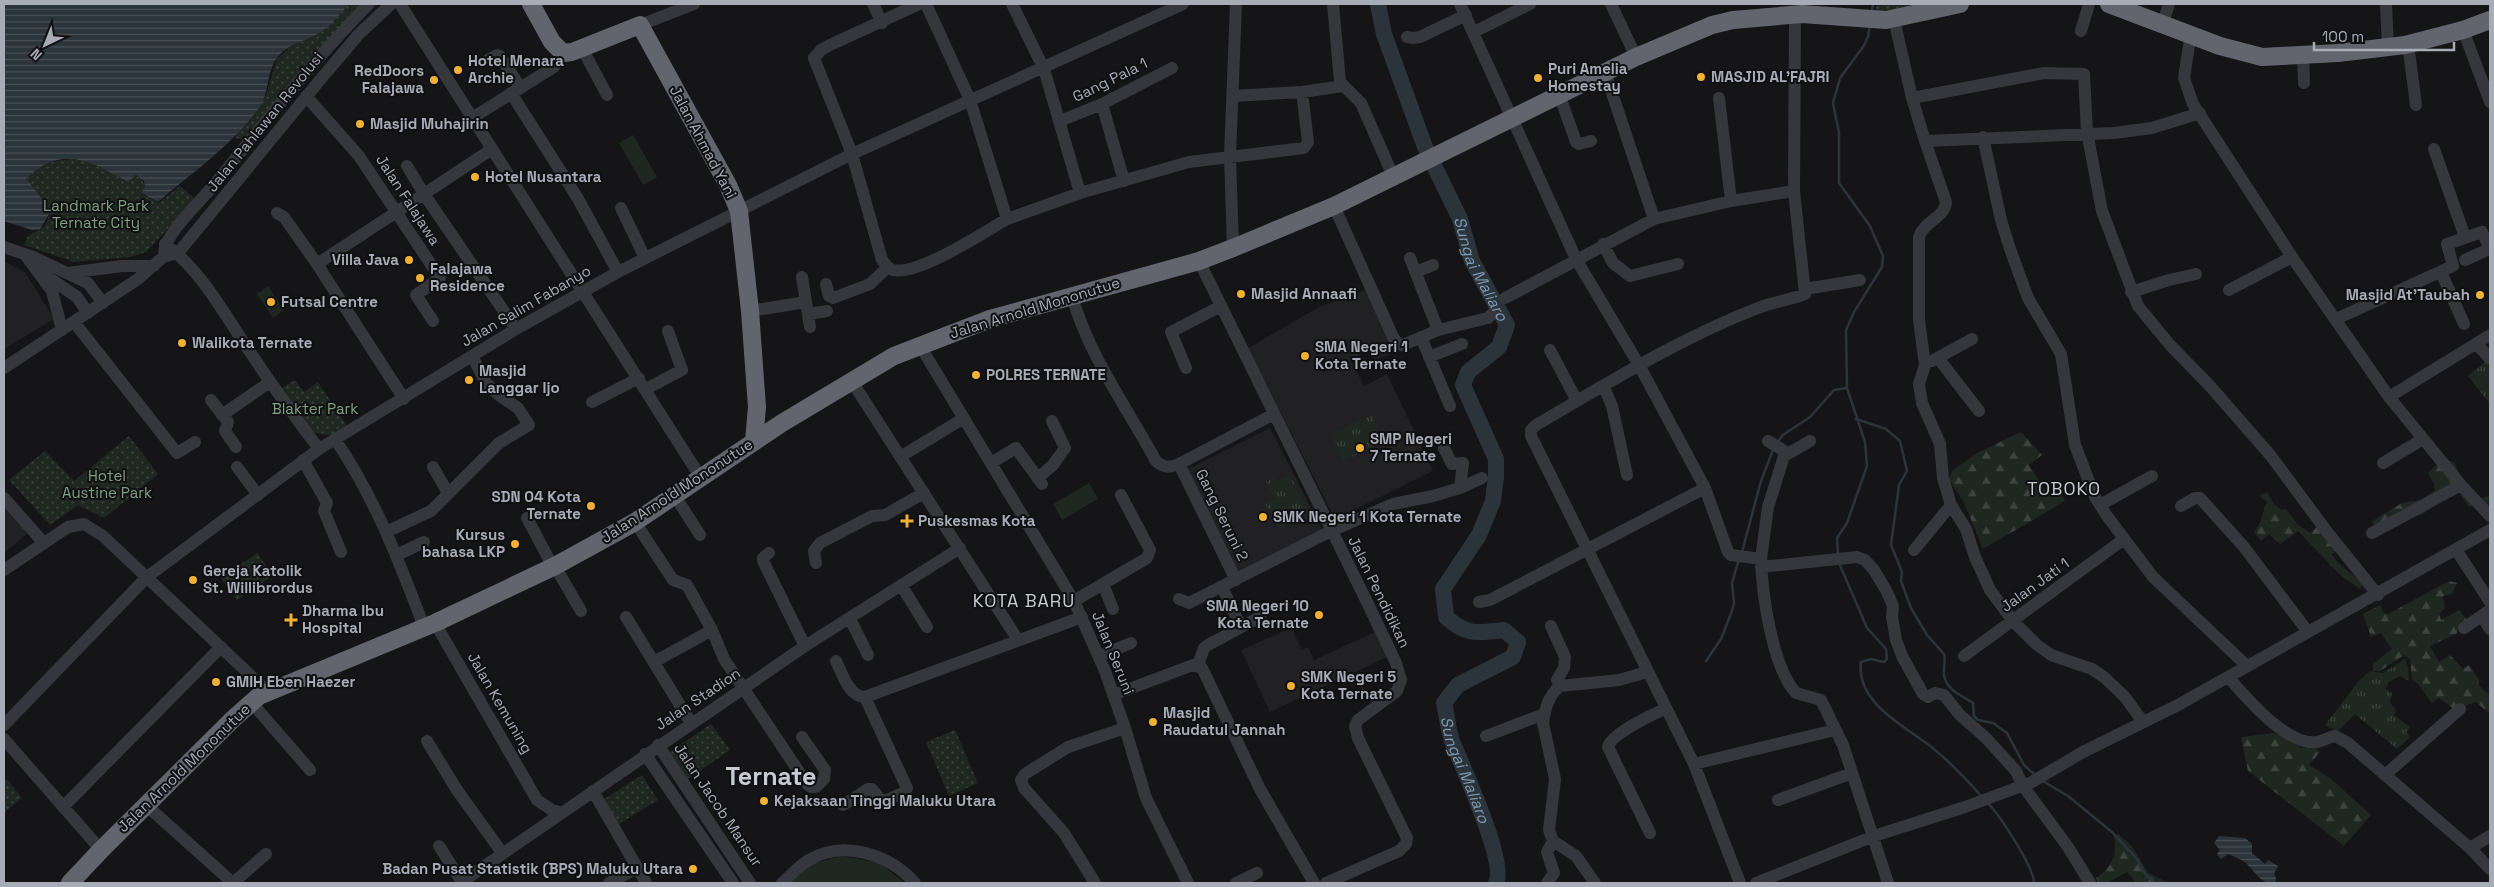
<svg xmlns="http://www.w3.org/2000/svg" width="2494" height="887" font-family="'Space Grotesk',sans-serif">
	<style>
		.built { fill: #212124 }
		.grass { fill: url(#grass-tufts) }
		.forest { fill: url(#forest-firs) }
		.park { fill: url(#park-dots) }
		.pitch { fill: #1f2721 }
		.water { fill: url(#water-rules) }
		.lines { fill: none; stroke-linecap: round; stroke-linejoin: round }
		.stream { stroke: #2c343b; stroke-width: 2.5 }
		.river { stroke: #2c343b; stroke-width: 16 }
		.minor { stroke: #36373c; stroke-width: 12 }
		.highway { stroke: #62656d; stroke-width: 18 }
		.poi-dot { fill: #f1b134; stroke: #101012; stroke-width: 2 }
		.labels { text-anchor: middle; stroke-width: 4; stroke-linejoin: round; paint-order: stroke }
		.poi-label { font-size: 15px; font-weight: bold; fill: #a7acb7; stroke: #101012; text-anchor: start }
		.street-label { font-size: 15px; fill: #a7acb7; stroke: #101012 }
		.park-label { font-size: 15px; fill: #7ea281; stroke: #101012 }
		.water-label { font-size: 16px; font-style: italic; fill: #7e9ab2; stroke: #101012 }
		.quarter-label { font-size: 18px; letter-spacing: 1px; fill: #c8cbd3; stroke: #101012 }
		.town-label { font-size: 25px; font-weight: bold; fill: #c8cbd3; stroke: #101012 }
	</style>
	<defs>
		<pattern id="grass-tufts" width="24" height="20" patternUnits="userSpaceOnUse" patternTransform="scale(1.25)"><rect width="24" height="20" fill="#1f2721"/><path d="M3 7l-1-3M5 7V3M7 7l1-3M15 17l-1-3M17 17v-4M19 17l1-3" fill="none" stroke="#3d443f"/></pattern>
		<pattern id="forest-firs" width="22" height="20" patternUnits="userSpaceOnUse" patternTransform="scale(1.25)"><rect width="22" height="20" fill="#1f2721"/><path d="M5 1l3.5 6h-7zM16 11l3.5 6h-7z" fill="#3d443f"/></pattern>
		<pattern id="park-dots" width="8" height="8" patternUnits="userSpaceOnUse" patternTransform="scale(1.25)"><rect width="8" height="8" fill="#1f2721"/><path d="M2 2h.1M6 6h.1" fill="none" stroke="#3d443f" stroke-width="1.8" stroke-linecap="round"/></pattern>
		<pattern id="water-rules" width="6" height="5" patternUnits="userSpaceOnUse" patternTransform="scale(1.25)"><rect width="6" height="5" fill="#2c343b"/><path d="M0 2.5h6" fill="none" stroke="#484f55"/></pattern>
	</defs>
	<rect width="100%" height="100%" fill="#151517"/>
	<!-- built -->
	<path class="built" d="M4 261 25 272 54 319 4 349Z
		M1366 290 1394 352 1376 360 1370 350 1351 360 1364 386 1387 374 1433 471 1335 519 1248 348 1319 307Z
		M1270 428 1324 533 1241 576 1186 470Z
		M4 506 28 533 4 553Z
		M1291 628 1302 649 1308 647 1314 660 1375 632 1387 657 1270 712 1241 650Z"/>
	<!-- grass -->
	<path class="grass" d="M2485 362 2490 368V404L2468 376Z
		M1371 415 1383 442 1343 461 1330 434Z
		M1290 475 1310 514 1280 530 1265 504 1275 499 1266 481 1274 477 1277 482Z
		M2405 659 2408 667 2409 681 2400 676 2389 682 2386 689 2392 693 2390 703 2396 710 2394 715 2410 727 2406 732 2410 737 2397 749 2355 714 2337 732 2325 725 2358 682 2370 671 2383 673Z"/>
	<!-- forest -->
	<path class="forest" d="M2021 432 2042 455 2029 465 2047 494 2061 493 2065 501 1983 549 1963 500 1949 480 1952 471 1977 453Z
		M2445 460 2454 462 2462 480 2480 499 2489 496 2488 507 2474 505 2469 507 2458 491 2442 499 2423 514 2407 518 2399 526 2392 528 2415 507 2399 511 2382 528 2377 527 2371 522 2402 503 2421 500 2435 490 2434 484 2428 473 2436 465Z
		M2267 492 2274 504 2282 510 2286 509 2298 525 2310 533 2317 527 2338 550 2332 554C2335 563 2355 575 2363 584L2360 589 2339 574 2298 531 2280 544 2269 534 2261 541 2254 532C2262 523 2262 513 2267 502L2259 496Z
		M2449 581 2457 583 2452 594 2443 596 2445 608 2439 614 2441 620 2459 610 2467 620 2456 634 2430 646 2439 662 2450 655 2463 669 2469 665 2479 680 2478 684 2490 696V714L2476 702 2454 709 2439 698 2432 703 2418 684 2412 680 2410 659 2404 655 2380 671H2373V664L2392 649 2381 633 2371 637 2363 614 2380 605 2384 613 2388 614Z
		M2274 733 2288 738 2301 748 2313 746 2320 752 2309 765 2329 777 2371 815 2344 846 2248 771 2241 737Z
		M2118 834 2132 846 2148 873 2169 883H2136L2127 872 2107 883H2099L2096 878C2111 868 2118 855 2114 836Z"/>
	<!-- park -->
	<path class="park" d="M349 4H364L245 138 241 140 235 137 266 95 277 59 294 43 325 29Z
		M1876 4H1928L1876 12Z
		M71 159 92 161 128 182 133 176 141 177 145 187 141 194 159 203 180 186 195 199 146 252 130 257 74 262 24 245 28 236 45 226 51 211 25 178C40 164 51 161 71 159Z
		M295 380 304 392 318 382 348 427 333 436 311 432 280 389Z
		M129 436 158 474 104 518 78 505 50 525 9 480 45 451 74 481Z
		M257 553 273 575 237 600 221 578Z
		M711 724 730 750 688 779 670 752Z
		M955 730 978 783 949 796 926 742Z
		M642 775 658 800 619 824 603 800Z
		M7 779 22 798 4 813V782Z"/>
	<!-- pitch -->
	<path class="pitch" d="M633 135 657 177 643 185 619 143Z
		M268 286 284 310 273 318 257 294Z
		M1089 483 1098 499 1062 520 1053 504Z
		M842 856 879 863 905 883H790L814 863Z"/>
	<!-- water -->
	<path class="water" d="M4 4H349C342 12 334 22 325 29 310 41 290 41 277 58 266 73 270 92 259 108 229 148 195 170 158 202L141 193 145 187 144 181 136 175 128 182C91 161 63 144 26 178L51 211 40 229 32 230 4 221Z
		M2219 836 2245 838 2252 844V853L2265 864 2268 860 2278 866 2274 874 2276 877 2275 883C2259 885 2254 868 2243 861 2238 858 2233 856 2228 854L2221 859 2217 854 2220 850 2214 843Z"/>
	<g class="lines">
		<!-- stream -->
		<path class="stream" d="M1872 12 1873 4
			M1856 419 1886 429 1900 441 1907 471 1899 485 1891 545 1902 572 1901 581 1911 608 1927 635 1944 654C1946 661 1943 668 1944 675 1947 691 1961 695 1973 703L1974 716 1978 720 1993 723 2007 733 2024 765 2035 775
			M1777 443 1783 435 1810 417 1834 390 1847 388
			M1742 552 1761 481 1773 450
			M1838 555 1837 538 1847 523 1867 466 1865 442 1847 388 1846 330 1854 312 1882 267 1883 256 1870 226 1839 183V133L1833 103 1840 78 1863 47 1868 37 1870 25
			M1839 563 1867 628 1886 649 1887 659 1884 662 1871 659 1861 662C1855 704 1909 728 1935 750 1952 764 1968 781 1982 797
			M1706 661 1721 639 1732 611 1734 603 1732 583 1739 559
			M2041 780 2068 796 2112 832 2137 859 2145 874 2155 883
			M1988 803C2000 816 2034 867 2034 883"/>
		<!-- river -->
		<path class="river" id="s1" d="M1378 4 1384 34 1425 147 1460 219 1472 261 1507 325 1499 347 1468 372 1463 385 1496 459V477L1493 501 1479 535 1443 589 1446 617C1467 636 1477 633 1504 630L1518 642 1513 657 1458 685 1444 703C1447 715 1448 729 1452 741 1462 766 1507 862 1496 883"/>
		<!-- minor -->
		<path class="minor" d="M400 4 701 478
			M873 4 882 23
			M919 4 830 45 821 50 814 58 852 154 882 260C885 264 888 269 893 270 918 276 984 232 1007 219
			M926 4 970 100 1007 219 1080 193
			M1012 4 1044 69 1080 193 1189 162 1304 148 1308 142 1302 92
			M1333 4 1340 82 1361 103 1393 176
			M1460 4 1576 259 1639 365 1705 488 1728 552 1731 555 1761 559C1762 593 1772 667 1796 693L1821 700 1843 745 1888 883
			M1611 4 1636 57
			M2386 4 2388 47
			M1894 19 1912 98 1925 141 2114 133 2152 128 2200 113
			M2163 23 2169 4
			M640 25 694 4
			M2463 30 2490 102
			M2081 31 2089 4
			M1474 32 1530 4
			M2191 33 2184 78 2193 104 2292 257 2389 397 2461 485 2490 516
			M1407 37 1413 38 1420 37 1466 15
			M2408 44 2416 105
			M582 48 607 95
			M2303 55 2304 83
			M488 60 497 55 500 56 520 87
			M1605 72 1654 219
			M511 93 577 197 618 272
			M1559 94 1576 142 1579 144 1591 141
			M306 96 359 156 440 278 416 295 433 321
			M1233 96 1302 92 1343 86
			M1719 98 1731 201
			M1912 98 2044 73 2084 74 2087 132 2102 211 2138 306 2170 345 2210 386 2271 456 2328 533 2378 595
			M1102 104 1124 181
			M472 118 554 67 563 53
			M1060 121 1102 104 1172 68
			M1983 137 2001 220 2010 249 2028 298 2061 354 2075 445 2095 497 2107 516 2153 577 2247 666
			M1925 141 1946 202C1945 218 1924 221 1919 237V320L1925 365 1919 384 1922 403 1940 444 1943 478 1951 505 1966 529 1975 557 1990 590 2013 621 2036 644 2051 655 2092 669 2104 677 2125 697 2143 722
			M2434 149 2465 237
			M407 166 424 194 492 149
			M1334 206 1393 337 1398 344 1403 345 1438 330 1488 318 1493 313
			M621 208 645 258
			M277 213 284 217 317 264
			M1603 244 1613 263 1630 276 1678 264
			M4 247 33 257 88 283 103 303
			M1233 248 1230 156 1236 4
			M164 252C166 233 200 202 213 186 264 124 313 60 369 4
			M26 256 52 291 62 330
			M1410 258 1438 330
			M2465 260 2489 249
			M1199 261 1367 602 1396 663 1401 680 1397 691 1358 720 1355 726 1358 738 1407 838 1406 844 1399 851 1326 883
			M1416 272 1433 265
			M2441 272 2464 324
			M68 273 122 266H154
			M45 275 77 297 88 313
			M802 277 810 327
			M826 284 829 296 833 298 870 284 888 267
			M1805 289 1860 280
			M2229 290 2292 257
			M2131 292 2169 280 2196 274
			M1072 296C1089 356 1126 406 1156 461 1164 468 1169 468 1179 464L1274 414
			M1505 298 1654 219 1731 201 1794 191
			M750 311 806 302
			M808 314 827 311
			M2336 319 2453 266 2447 244 2482 232 2490 248
			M74 322 177 453 195 442
			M1421 337 1450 406
			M919 344 1074 601 1105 671 1125 728 1146 798 1188 883
			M2477 344 2490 359
			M1550 350 1577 401
			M1429 357 1462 344
			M1938 358 1979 411
			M1932 361 1972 339
			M4 368 138 279 163 257 178 253 320 80 359 34 391 4
			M1186 368 1171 332 1221 306
			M851 380 1018 640
			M1604 387 1612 406 1627 475
			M646 389 682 370 668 331
			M2389 397 2490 335
			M404 399 317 264 424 194 516 329
			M211 400 228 422 225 431 236 447
			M592 402 639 378
			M222 415 270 382
			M335 439C375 498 399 561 424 627
			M1768 441 1783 450 1784 456
			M1444 448 1452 464 1463 463 1460 488
			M319 449 516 329 618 272 852 154 1183 4
			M900 457 964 418
			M303 460 327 503 324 511 341 552
			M991 463 1016 448 1042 484
			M2383 463 2423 439
			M1179 464 1236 580
			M237 467 258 495
			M433 467 448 493
			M1038 478 1053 465 1065 448 1052 421
			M675 496 700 535
			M4 498 43 542
			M2100 505 2152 476
			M2181 506 2195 498H2200L2244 547 2308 632
			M527 518 553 567
			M635 522 673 580 687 585 712 630 724 659 807 784 811 787H816L824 779 825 770 802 737
			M388 531 431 511 499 443 529 425 518 408 500 396 486 383 472 356
			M2372 533 2461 485
			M1914 550 1951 505
			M2457 551 2490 602
			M769 553 763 558V561L805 646
			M397 555 424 542
			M1761 559 1768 507 1784 456 1810 441
			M816 563 814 551 820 543 872 516 885 515 924 493
			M555 566 581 611
			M1761 567 1857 557 1865 560 1874 570 1887 592 1893 606 1892 617 1896 640 1902 656 1923 694 1928 697 1935 693 1944 695 1960 715 1986 738 2016 771 2023 786 2068 847 2090 883
			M4 570 68 527 84 524 103 536 267 691
			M1103 584 1113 609
			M901 585 927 627
			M1222 587 1241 627
			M1179 599 1189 603 1331 531 1393 504 1433 496 1460 488 1482 478
			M1074 601 1147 558 1150 550 1121 495
			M1479 602 1490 600 1705 488
			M2482 616 2490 629
			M626 617 691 723
			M850 619 868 655
			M435 623 537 800 552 810 560 812
			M1551 626 1565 657 1564 668 1557 680 1560 686
			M2464 628 2490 610
			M1099 656 1131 643
			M1964 656 2124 539
			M836 661C842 673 849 697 865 697
			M654 662 712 630
			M1198 665 1204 648 1208 645 1260 617
			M2228 677C2246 697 2286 746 2317 742 2323 741 2329 737 2335 736L2348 743 2470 848 2490 869
			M1113 695 1193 665 1202 668 1260 789 1314 883
			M251 702 310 770
			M4 725 147 577 319 449C295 417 272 385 250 352 224 314 202 271 165 244
			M1486 736 1544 714
			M4 739 101 850
			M427 741 457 790 503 854
			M658 745 750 883
			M645 754 733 883
			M1694 764 1835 730
			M2385 775 2460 709
			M593 791 646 883
			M1778 800 1852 773
			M843 805 868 789H872L880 799 885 801 905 792 907 788 865 697 1082 617
			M147 806 233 883
			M63 807 221 647
			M1650 833 1608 747C1611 734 1653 714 1665 709
			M439 846 462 882
			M2470 848 2490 836
			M233 883 266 854
			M460 883 805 646 960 548
			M609 883 637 868
			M782 883C791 875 799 866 809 860 844 839 890 855 915 883
			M1095 883 1064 833 1024 788 1021 780 1025 774 1068 747 1125 728
			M1236 883 1257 873
			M1547 883 1554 873 1547 852 1553 841
			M1595 883 1576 856 1553 841 1549 830 1555 779 1543 723C1545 709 1548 696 1560 686L1619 680 1647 672
			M1740 883 1694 764 1531 436V430L1536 425C1608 383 1680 338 1758 308 1773 302 1790 300 1805 294L1794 191 1795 15
			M1756 883 1874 836 1965 807 2032 782 2083 752 2178 705 2490 530"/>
		<!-- highway -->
		<path class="highway" d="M531 4 552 42 563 53 572 52 640 25 728 185 739 211 750 311 757 407 754 441
			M2109 4 2220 46 2262 57 2338 53 2405 45 2463 30 2490 20
			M70 883 101 850 233 719 259 696 435 623 555 566 635 522 782 423 894 356 990 319 1199 261 1233 248 1334 206 1636 57 1712 25 1733 20 1802 14 1886 20 1960 4"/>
	</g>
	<!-- markers -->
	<g class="poi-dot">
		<circle cx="458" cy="70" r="5"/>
		<circle cx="1701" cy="77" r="5"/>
		<circle cx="1538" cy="78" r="5"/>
		<circle cx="434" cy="80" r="5"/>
		<circle cx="360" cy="124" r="5"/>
		<circle cx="475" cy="177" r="5"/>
		<circle cx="409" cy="260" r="5"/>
		<circle cx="420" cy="278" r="5"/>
		<circle cx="1241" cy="294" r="5"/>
		<circle cx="2480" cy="295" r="5"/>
		<circle cx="271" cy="302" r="5"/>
		<circle cx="182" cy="343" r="5"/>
		<circle cx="1305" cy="356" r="5"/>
		<circle cx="976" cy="375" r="5"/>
		<circle cx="469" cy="380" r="5"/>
		<circle cx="1360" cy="448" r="5"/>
		<circle cx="591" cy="506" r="5"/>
		<circle cx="1263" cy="517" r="5"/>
		<path d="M904.5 513.5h5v5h5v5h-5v5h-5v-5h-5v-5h5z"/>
		<circle cx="515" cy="544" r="5"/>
		<circle cx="193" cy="580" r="5"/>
		<circle cx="1319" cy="615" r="5"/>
		<path d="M288.5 612.5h5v5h5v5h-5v5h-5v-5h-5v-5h5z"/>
		<circle cx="216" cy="682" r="5"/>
		<circle cx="1291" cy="686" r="5"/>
		<circle cx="1153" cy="722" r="5"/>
		<circle cx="764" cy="801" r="5"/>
		<circle cx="693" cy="869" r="5"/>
	</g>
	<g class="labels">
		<!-- poi labels -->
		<g class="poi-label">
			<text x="468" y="66">Hotel Menara<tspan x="468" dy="17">Archie</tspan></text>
			<text x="1548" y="74">Puri Amelia<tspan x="1548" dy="17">Homestay</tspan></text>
			<text x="424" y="76" text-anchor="end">RedDoors<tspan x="424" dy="17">Falajawa</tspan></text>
			<text x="1711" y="82">MASJID AL'FAJRI</text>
			<text x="370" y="129">Masjid Muhajirin</text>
			<text x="485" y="182">Hotel Nusantara</text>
			<text x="399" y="265" text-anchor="end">Villa Java</text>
			<text x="430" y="274">Falajawa<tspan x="430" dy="17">Residence</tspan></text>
			<text x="1251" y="299">Masjid Annaafi</text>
			<text x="2470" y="300" text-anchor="end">Masjid At'Taubah</text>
			<text x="281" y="307">Futsal Centre</text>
			<text x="192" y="348">Walikota Ternate</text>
			<text x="1315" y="352">SMA Negeri 1<tspan x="1315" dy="17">Kota Ternate</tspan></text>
			<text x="479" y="376">Masjid<tspan x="479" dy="17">Langgar Ijo</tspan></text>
			<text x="986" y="380">POLRES TERNATE</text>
			<text x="1370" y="444">SMP Negeri<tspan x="1370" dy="17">7 Ternate</tspan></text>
			<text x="581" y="502" text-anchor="end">SDN 04 Kota<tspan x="581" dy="17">Ternate</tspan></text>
			<text x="1273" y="522">SMK Negeri 1 Kota Ternate</text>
			<text x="918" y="526">Puskesmas Kota</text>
			<text x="505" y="540" text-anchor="end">Kursus<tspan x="505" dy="17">bahasa LKP</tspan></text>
			<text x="203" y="576">Gereja Katolik<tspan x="203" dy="17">St. Willibrordus</tspan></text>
			<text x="1309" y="611" text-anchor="end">SMA Negeri 10<tspan x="1309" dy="17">Kota Ternate</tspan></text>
			<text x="302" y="616">Dharma Ibu<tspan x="302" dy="17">Hospital</tspan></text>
			<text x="1301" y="682">SMK Negeri 5<tspan x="1301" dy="17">Kota Ternate</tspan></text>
			<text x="226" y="687">GMIH Eben Haezer</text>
			<text x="1163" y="718">Masjid<tspan x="1163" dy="17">Raudatul Jannah</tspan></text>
			<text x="774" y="806">Kejaksaan Tinggi Maluku Utara</text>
			<text x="683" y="874" text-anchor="end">Badan Pusat Statistik (BPS) Maluku Utara</text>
		</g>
		<!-- street labels -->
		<g class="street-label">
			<text transform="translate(1110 80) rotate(-26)" y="5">Gang Pala 1</text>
			<text transform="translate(265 122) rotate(-51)" y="5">Jalan Pahlawan Revolusi</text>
			<text transform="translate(703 142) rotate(62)" y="5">Jalan Ahmad Yani</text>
			<text transform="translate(408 200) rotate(57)" y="5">Jalan Falajawa</text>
			<text transform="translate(526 306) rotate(-30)" y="5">Jalan Salim Fabanyo</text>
			<text transform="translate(1035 308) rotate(-17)" y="5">Jalan Arnold Mononutue</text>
			<text transform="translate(677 491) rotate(-33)" y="5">Jalan Arnold Mononutue</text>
			<text transform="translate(1222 515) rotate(64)" y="5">Gang Seruni 2</text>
			<text transform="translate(2035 585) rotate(-36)" y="5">Jalan Jati 1</text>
			<text transform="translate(1379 592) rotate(64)" y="5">Jalan Pendidikan</text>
			<text transform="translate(1113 653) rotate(68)" y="5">Jalan Seruni</text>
			<text transform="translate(698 699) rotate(-34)" y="5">Jalan Stadion</text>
			<text transform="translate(500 703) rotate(60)" y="5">Jalan Kemuning</text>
			<text transform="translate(184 768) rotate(-44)" y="5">Jalan Arnold Mononutue</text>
			<text transform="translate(718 805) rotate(56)" y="5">Jalan Jacob Mansur</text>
		</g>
		<!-- park labels -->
		<g class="park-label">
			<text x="96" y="211">Landmark Park<tspan x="96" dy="17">Ternate City</tspan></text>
			<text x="315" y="414">Blakter Park</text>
			<text x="107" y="481">Hotel<tspan x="107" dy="17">Austine Park</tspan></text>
		</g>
		<!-- water labels -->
		<g class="water-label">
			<text dy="6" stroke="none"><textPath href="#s1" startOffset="285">Sungai Maliaro</textPath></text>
			<text dy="6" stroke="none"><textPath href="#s1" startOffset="929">Sungai Maliaro</textPath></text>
		</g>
		<!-- quarter labels -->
		<g class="quarter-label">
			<text x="2064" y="495">TOBOKO</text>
			<text x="1024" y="607">KOTA BARU</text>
		</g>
		<!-- town labels -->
		<g class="town-label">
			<text x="771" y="785">Ternate</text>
		</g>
	</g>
	<!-- border -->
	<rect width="2494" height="887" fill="none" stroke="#a7acb7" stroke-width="10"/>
	<!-- north arrow -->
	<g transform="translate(45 45) rotate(223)" stroke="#101012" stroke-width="4" paint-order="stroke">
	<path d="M0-4L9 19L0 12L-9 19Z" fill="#a7acb7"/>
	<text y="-8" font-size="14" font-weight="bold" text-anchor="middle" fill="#a7acb7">N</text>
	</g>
	<!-- scale -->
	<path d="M2314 42v8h140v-8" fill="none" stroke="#a7acb7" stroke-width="2.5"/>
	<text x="2322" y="42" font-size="15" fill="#a7acb7" stroke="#101012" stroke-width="4" paint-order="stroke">100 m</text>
</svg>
